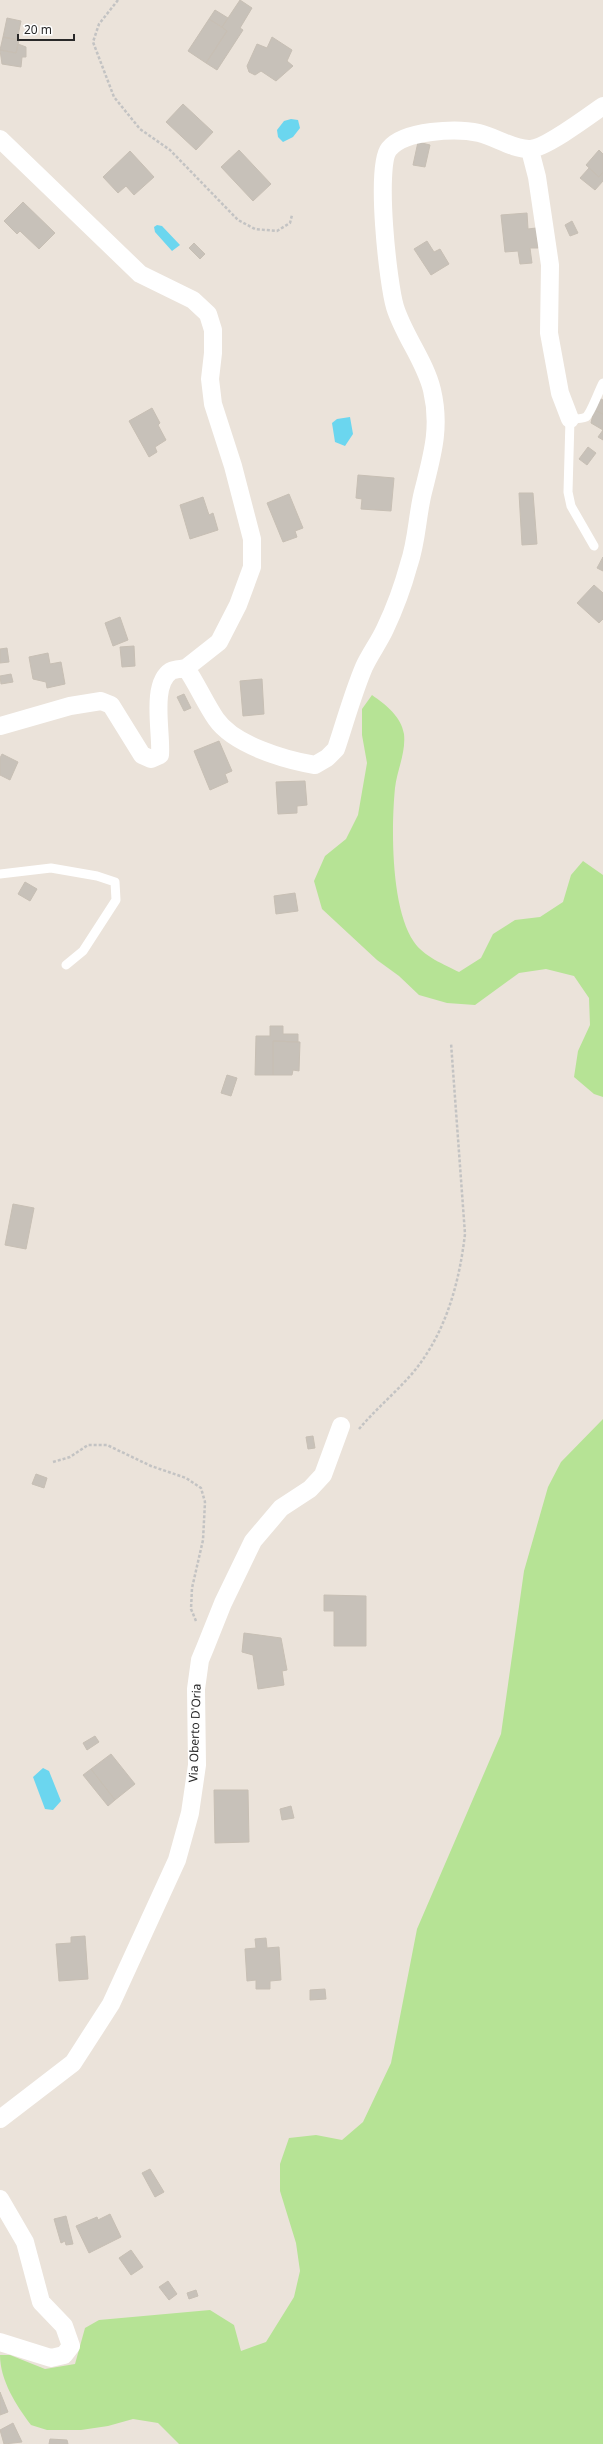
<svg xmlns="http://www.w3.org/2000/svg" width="603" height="2444" font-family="'Noto Sans',sans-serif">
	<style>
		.green { fill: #b6e395 }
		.water { fill: #6bd6ef }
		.building { fill: #c7c1b9; stroke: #c7bfb4 }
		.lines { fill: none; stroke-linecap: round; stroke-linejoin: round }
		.path { stroke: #c3c3c3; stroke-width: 2.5; stroke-dasharray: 3 2; stroke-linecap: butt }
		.lane { stroke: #fff; stroke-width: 9 }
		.street { stroke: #fff; stroke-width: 18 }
		.labels { text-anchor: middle; stroke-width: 3; stroke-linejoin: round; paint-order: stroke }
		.street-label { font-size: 12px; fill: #292929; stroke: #fff }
	</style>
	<rect width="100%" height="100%" fill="#ebe3da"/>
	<!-- green -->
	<path class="green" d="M372 695C386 705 401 716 404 734 406 753 397 770 395 788 391 829 391 908 414 942 423 956 445 965 459 972L481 958 493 934 515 920 540 917 563 902 571 875 583 861 603 875V1097L594 1094 574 1077 578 1051 590 1025 589 998 574 976 546 969 519 973 475 1005 447 1003 419 995 399 976 377 960 322 909 314 881 325 856 346 839 358 815 367 763 362 735V709Z
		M603 1419V2444H179L158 2423 133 2419 108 2426 81 2430H47L31 2425C16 2405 0 2380 0 2355H10L45 2369 75 2364 85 2328 99 2320 210 2310 234 2325 241 2351 266 2342 294 2297 300 2271 296 2243 280 2191V2164L289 2138 316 2135 342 2140 363 2122 391 2063 417 1929 501 1734 524 1571 548 1487 561 1462Z"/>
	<!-- water -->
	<path class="water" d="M291 119 298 120 300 128 293 137 283 142 278 137 277 130 284 121Z
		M157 225 162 226 180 245 172 251 155 232 154 227Z
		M350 417 353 434 345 446 335 442 332 423 337 419Z
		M43 1768 49 1771 61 1801 53 1810 45 1809 33 1777Z"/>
	<!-- building -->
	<path class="building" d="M240 0 252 8 240 28 243 30 217 70 206 63 227 31 222 27Z
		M215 10 228 18 222 27 209 19Z
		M7 18 21 21 17 40 3 37Z
		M209 19 227 31 206 63 188 51Z
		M3 37 19 40 16 53 0 50Z
		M272 37 292 50 287 61 293 66 276 81 261 71 255 75 249 72 247 66 257 44 267 48Z
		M18 44 26 47V57H22L21 67 2 64 0 50 16 53Z
		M183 104 213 132 196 150 166 122Z
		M418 142 430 145 425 167 413 165Z
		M239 150 271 184 253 201 221 167Z
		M599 150 603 154V172L599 177 586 165Z
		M130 151 154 177 134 195 126 186 118 193 103 177Z
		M589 168 599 177 603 172V181L595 190 580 178Z
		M23 202 55 233 39 249 20 231 17 234 4 221Z
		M527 213 528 229 536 228 538 248H530L532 263 520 264 518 251 505 252 501 215Z
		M572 221 578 233 570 236 565 225Z
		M427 241 434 252 440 249 449 264 431 275 414 249Z
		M194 243 205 254 200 259 189 248Z
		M599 398 603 400V414L594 410Z
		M152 408 160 423 158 425 166 440 155 447 157 452 149 457 129 421Z
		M594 410 603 414V440L598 437 603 430 591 423Z
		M588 447 596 453 587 465 579 459Z
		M358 475 394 478 391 511 361 509 362 499 356 498Z
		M519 493H533L537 544 522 545Z
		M289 494 303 528 295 531 297 537 283 542 267 503Z
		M203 497 209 515 213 513 218 530 190 539 180 505Z
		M603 557V571L597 568Z
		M594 585 603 593V619L599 623 577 603Z
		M120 617 128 640 113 646 105 623Z
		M134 646 135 666 122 667 120 647Z
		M7 648 9 662 0 663V649Z
		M48 653 50 664 61 662 65 684 47 688 46 682 33 679 29 657Z
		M11 674 13 682 1 684 0 676Z
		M262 679 264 714 243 716 240 681Z
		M184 694 191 708 184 711 177 697Z
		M219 741 232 771 225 774 228 782 210 790 194 751Z
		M2 754 18 762 10 780 0 775V758Z
		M305 781 307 805 297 806V813L278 814 276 782Z
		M25 882 37 889 30 901 18 894Z
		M295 893 298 911 276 914 274 896Z
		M270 1026H283V1034H298V1042L273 1041V1075H255L256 1036H270Z
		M273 1041 300 1042 299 1071 293 1070 292 1075H273Z
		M227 1075 237 1078 231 1096 221 1093Z
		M13 1204 34 1208 26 1249 5 1245Z
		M313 1436 315 1448 308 1449 306 1437Z
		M36 1474 47 1478 44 1488 32 1484Z
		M324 1595 366 1596V1646H334V1611H324Z
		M244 1633 281 1638 287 1670 282 1671 284 1685 258 1689 253 1655 242 1652Z
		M95 1736 99 1742 87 1750 83 1743Z
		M111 1754 135 1784 115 1800 91 1769Z
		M91 1769 115 1800 108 1806 83 1775Z
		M214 1790H248L249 1842 215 1843Z
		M291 1806 294 1818 282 1820 280 1809Z
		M85 1936 88 1979 59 1981 56 1944 71 1943V1937Z
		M266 1938 267 1948 279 1947 281 1980 270 1981V1989H256V1980L247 1981 245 1949 256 1948 255 1939Z
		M325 1989 326 1999 310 2000V1990Z
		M150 2169 164 2192 155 2197 142 2173Z
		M110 2214 121 2237 89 2253 76 2226 97 2217 98 2220Z
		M66 2216 73 2244 66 2245 65 2241 61 2243 54 2219Z
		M131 2250 143 2267 131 2275 119 2258Z
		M168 2281 177 2294 169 2300 159 2287Z
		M196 2290 198 2296 189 2299 187 2293Z
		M0 2392 8 2412 0 2415Z
		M13 2423 22 2442 4 2444 0 2430Z
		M50 2439 67 2440 68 2444H49Z"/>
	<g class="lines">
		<!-- path -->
		<path class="path" d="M118 0 99 24 93 42 114 97 140 129 170 150 238 220 255 229 277 231 290 223 292 215
			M359 1429C375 1410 394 1394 410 1376 445 1336 459 1285 465 1234L451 1043
			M53 1462 70 1457 88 1445H107L151 1466 186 1478 201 1488 205 1502 203 1540 192 1588 191 1609 196 1621"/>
		<!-- lane -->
		<path class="lane" d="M594 546 571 506 568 492 570 419C575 419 582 419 586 417 591 413 599 390 603 383
			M0 874 51 868 97 876 115 882 116 900 83 951 66 965"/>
		<!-- street -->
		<path class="street" d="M0 139 140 274 193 300 208 314 213 330V353L210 379 213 404 233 466 252 539V567L238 605 219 642 186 668
			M530 150 537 177 550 265 549 333 560 393 570 419
			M0 726 70 706 101 701 111 705 142 755 151 759 160 755C162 734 150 684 171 671 175 669 182 669 186 668 197 684 205 703 216 719 234 745 285 760 315 765L327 758 336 749C345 722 353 693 364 667 370 654 379 642 385 629 395 608 403 586 409 564 417 541 417 516 423 492 432 456 441 428 432 390 425 361 404 336 395 307 388 284 375 166 389 149 404 130 457 128 479 133 496 137 512 149 529 149 543 150 589 116 603 106
			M0 2119 73 2063 111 2004 177 1860 190 1813 197 1765 196 1689 200 1660 205 1648 223 1603 253 1541 281 1508 310 1489 323 1475 341 1426
			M0 2199 25 2242 41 2302 64 2326 71 2346 64 2355 51 2358 0 2342"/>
	</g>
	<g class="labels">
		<!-- street labels -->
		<g class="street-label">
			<text transform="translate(195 1733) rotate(-88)" y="4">Via Oberto D'Oria</text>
		</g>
	</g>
	<!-- scale -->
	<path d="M18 34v6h56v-6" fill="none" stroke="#292929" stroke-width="2"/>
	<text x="24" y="34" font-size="12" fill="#292929" stroke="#ffffff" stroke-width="3" paint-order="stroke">20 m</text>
</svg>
